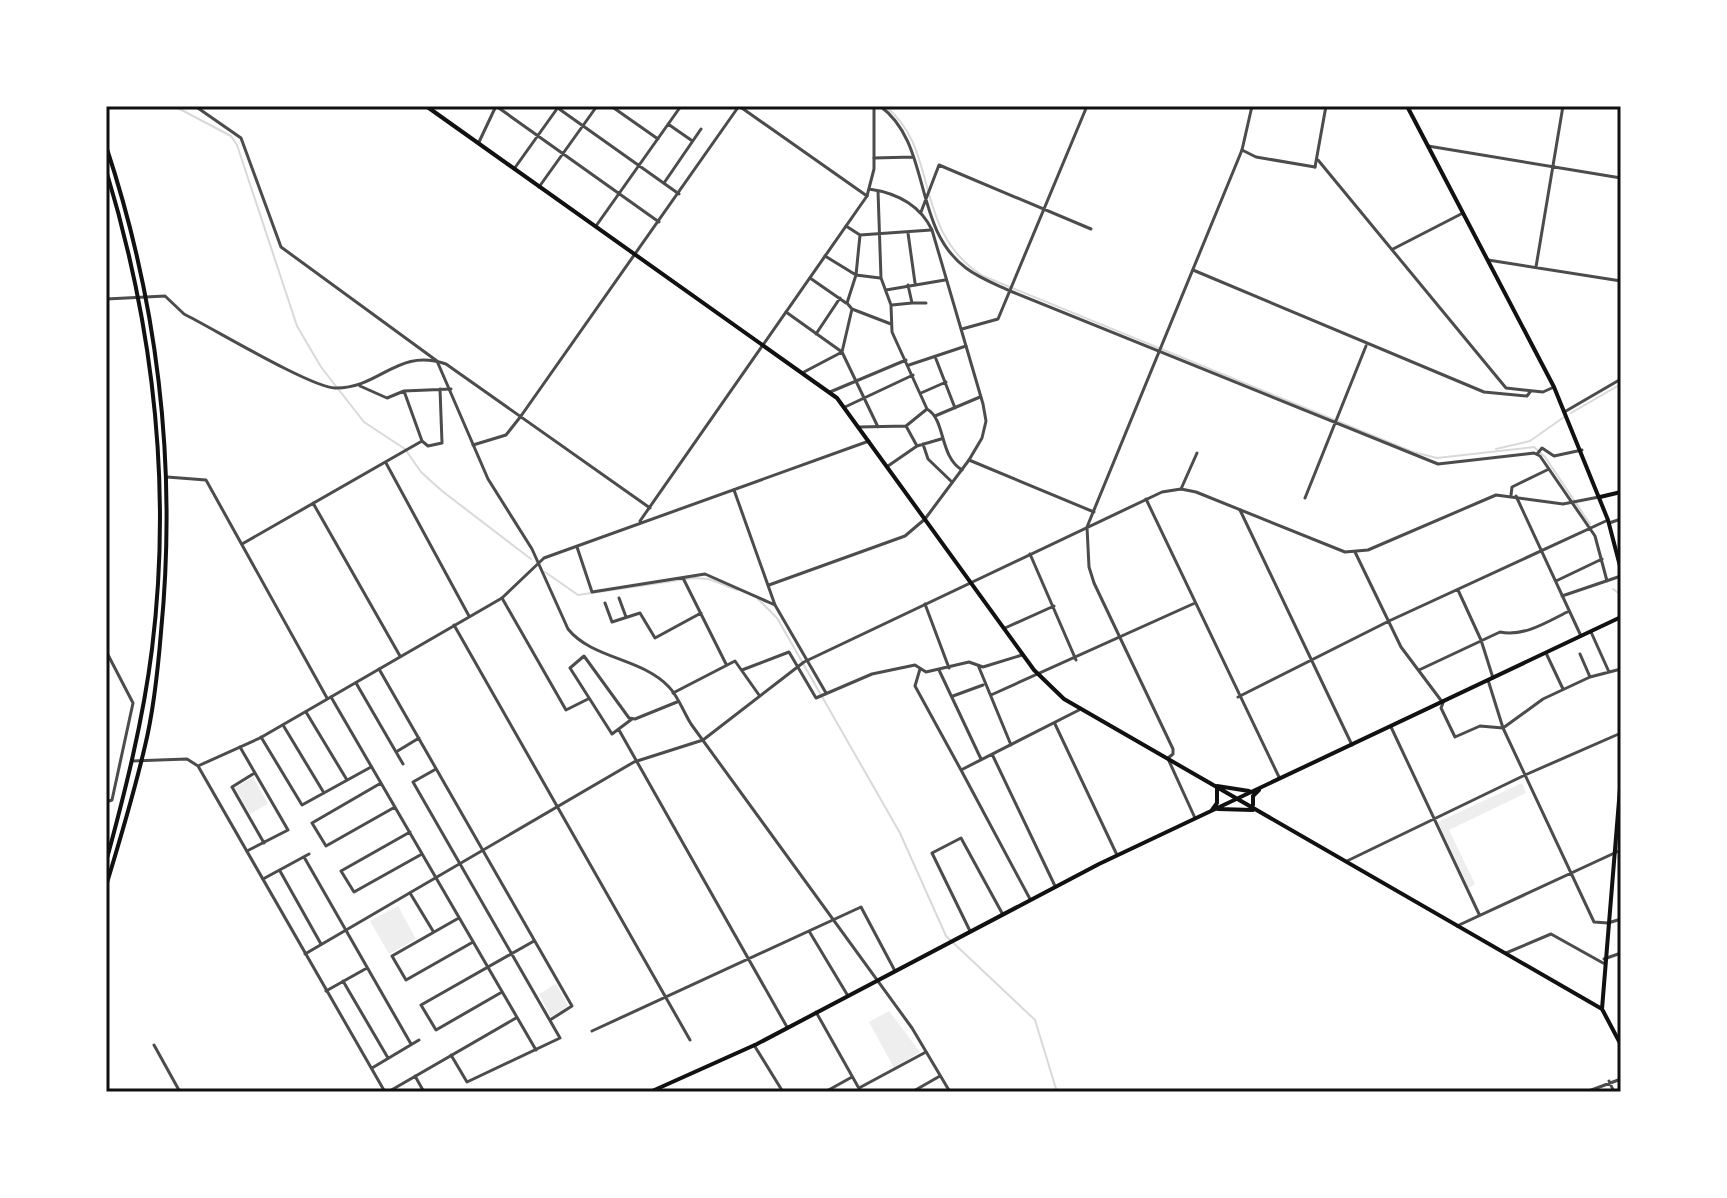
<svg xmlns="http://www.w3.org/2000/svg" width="1727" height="1198" font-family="'Zilla Slab',serif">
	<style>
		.green { fill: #eee }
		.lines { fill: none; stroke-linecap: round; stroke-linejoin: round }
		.stream { stroke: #d9d9d9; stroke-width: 2 }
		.minor { stroke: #4c4c4c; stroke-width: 3 }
		.tertiary { stroke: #4c4c4c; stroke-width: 3 }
		.secondary { stroke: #111; stroke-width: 4 }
		.primary { stroke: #111; stroke-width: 4 }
		.neatline { fill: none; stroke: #111; stroke-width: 3 }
	</style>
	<rect width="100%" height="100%" fill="#fff"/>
	<!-- green -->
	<path class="green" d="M253 777 268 804 250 814 235 788Z
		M1522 783 1526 793 1449 830 1475 884 1469 888 1438 822Z
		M398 906 416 939 389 954 370 921Z
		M556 984 568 1006 551 1017 539 994Z
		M889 1011 920 1052 894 1068 869 1022Z"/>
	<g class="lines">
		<!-- stream -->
		<path class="stream" d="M174 106 231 136 237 145 297 326 321 367 364 422 405 449 421 472 442 491 531 559
			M885 106C941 150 911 231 983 276L1413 452 1437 458 1534 447 1545 457 1590 524
			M1571 413 1621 384
			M1496 449 1530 441 1564 417
			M545 572 578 595 693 578 709 579 737 590
			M1613 589 1621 595
			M758 599 777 618 900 833 946 936 1035 1020 1057 1092"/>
		<!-- minor -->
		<path class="minor" d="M496 106 659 222
			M555 106 679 194
			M611 106 658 139
			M739 106 867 196
			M880 106C932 144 912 228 966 268 979 278 995 284 1010 291L1438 464 1534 453 1540 456 1595 536 1607 581
			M668 124 691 140
			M479 142 496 106
			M1428 146 1621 178
			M1242 150 1256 157 1315 167
			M874 158 913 157
			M1318 160 1506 388 1543 392 1554 387
			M514 169 559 106
			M664 183 701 129
			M539 187 597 106
			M878 191 881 278 891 305 892 332 927 409C946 420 939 456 962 470
			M921 212 939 165 1091 229
			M596 226 681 106
			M846 226 860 235 931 230
			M908 233 915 283
			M860 235 856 275 847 303 852 309 842 352 878 427
			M1393 249 1463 213
			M825 256 856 275 880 278
			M1488 260 1621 281
			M1536 267 1563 106
			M1193 270 1484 392 1527 396 1530 392
			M810 278 846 303
			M908 285 912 303H926
			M886 290 945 280
			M146 297 165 296 184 314C214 329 310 387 335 388 380 389 397 347 446 364L650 508
			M892 305 912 303
			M852 309 891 324
			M786 312 842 352 804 372
			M962 329 998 319 1087 106
			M816 334 840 298
			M936 359 955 408
			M909 365 966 346
			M404 391 451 389
			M830 392 906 360
			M921 393 946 382
			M845 407 913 375
			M1566 411 1621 379
			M935 416 980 397
			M906 426 917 446
			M859 427 906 426 927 409
			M422 441 428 446 442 443 440 389
			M923 444 928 459 952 482
			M473 445 506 435 521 416 739 106
			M1537 454 1542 448 1554 456 1582 450
			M969 460 1094 512
			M386 463 469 616
			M888 466 917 446 941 439
			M167 477 206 480 327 698
			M1181 489 1197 453
			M734 490 775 605 826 693
			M1511 495 1512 487 1549 469
			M1516 496 1581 636
			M1305 498 1366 346
			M1146 499 1279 777
			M313 503 400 656
			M1240 510 1352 745
			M1609 523 1621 519
			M242 544 422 441 404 391 387 398 360 386
			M577 547 592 592 705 574 775 605
			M1355 552 1401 647 1443 703 1441 708 1455 737 1480 726 1503 728 1543 699 1590 677 1621 669
			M1030 554 1076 660
			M683 578 726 664
			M1556 581 1602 559
			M1458 590 1481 640 1493 678
			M1562 596 1621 576
			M502 598 566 710 588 699
			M619 598 626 617
			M605 603 612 622 640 613 655 638 701 613
			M925 604 949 668
			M454 625 690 1040
			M1005 628 1054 606
			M1591 632 1609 672
			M106 651 133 703 112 800 106 802
			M1546 653 1563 689
			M1580 654 1590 677
			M978 665 1011 745
			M379 669 572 1006 550 1020
			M920 669 915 686 961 770
			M742 670 789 652 816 698 872 674 915 665 926 672 969 662 983 667 1022 655
			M939 670 981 759
			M1419 670 1500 632C1524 637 1547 622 1569 611
			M1488 680 1503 728 1594 922 1608 923 1621 919
			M356 683 403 764
			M673 693 735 661 759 695
			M991 695 1195 603
			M953 696 983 685
			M331 697 536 1050
			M1238 697 1389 621 1608 520
			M306 712 347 780
			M632 719 612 734 570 668 584 656 629 718 635 719 677 702
			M1055 724 1117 855
			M283 725 324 793
			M1391 727 1479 914
			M619 730 787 1027
			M261 737 302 805 371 767
			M240 747 288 830 247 851
			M396 752 419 738
			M992 754 1055 886
			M1169 761 1195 818
			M436 769 413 782 560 1038 467 1082 451 1055
			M253 774 232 787 264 843
			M381 783 312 823 326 846 395 807
			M410 832 341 871 354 892 422 854
			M304 857 411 1044
			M1347 861 1525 775 1621 733
			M280 871 321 944
			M263 879 309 854
			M410 893 433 931
			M1030 899 961 770 1079 710
			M457 919 392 956 406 980 473 942
			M1457 926 1621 850
			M809 931 848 996
			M970 931 932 853 961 838 1002 913
			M1506 953 1551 934 1603 963
			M1604 959 1621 953
			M343 981 388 1058
			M326 991 367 968
			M502 992 436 1030 421 1005 534 941
			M816 1012 861 1092
			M592 1031 861 907 895 971
			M154 1045 180 1092
			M754 1045 783 1092
			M372 1068 419 1040
			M415 1076 424 1092
			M1609 1081 1614 1092
			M859 1088 926 1052
			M388 1092 516 1018
			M578 1092H581
			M825 1092 852 1077
			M912 1092 940 1076
			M1586 1092 1621 1079"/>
		<!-- tertiary -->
		<path class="tertiary" d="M195 106 241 138 281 247 437 361 488 479 532 549 568 629C592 659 642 658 669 687 678 696 684 713 691 724L912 1028 950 1092
			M1315 167 1326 106
			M106 299 146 297
			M640 521 867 196 874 169V106
			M769 585 905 536 925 519 969 460 982 438 986 421 983 404 932 230C920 205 897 193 869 189
			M1168 758 1173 754V749L1094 583 1089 567 1087 527 1242 150 1252 106
			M132 761 187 759 198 766 385 1092
			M198 766 260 738 502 598 544 558 869 441
			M305 954 634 762 703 740 804 662 1162 492 1181 489 1196 492 1345 552 1368 550 1496 495 1563 504 1599 497"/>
		<!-- secondary -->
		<path class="secondary" d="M426 106 837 398 1034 670 1064 699 1602 1009
			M1407 106 1554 387 1608 520 1621 570
			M1600 497 1621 492
			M1621 776 1602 1009 1621 1045
			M1253 805V796L1259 790
			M1218 809 1253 810
			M1212 810 1217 803V786L1249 791
			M650 1092 757 1044 1099 864 1621 617"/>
		<!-- primary -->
		<path class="primary" d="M106 146C158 303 177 467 161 632 158 669 154 709 145 746 134 793 120 840 106 886
			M106 170C153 325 172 487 152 649 143 721 125 792 106 862"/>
	</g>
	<!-- border -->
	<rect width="1727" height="1198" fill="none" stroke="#ffffff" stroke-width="216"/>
	<rect x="108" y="108" width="1511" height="982" class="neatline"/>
</svg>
